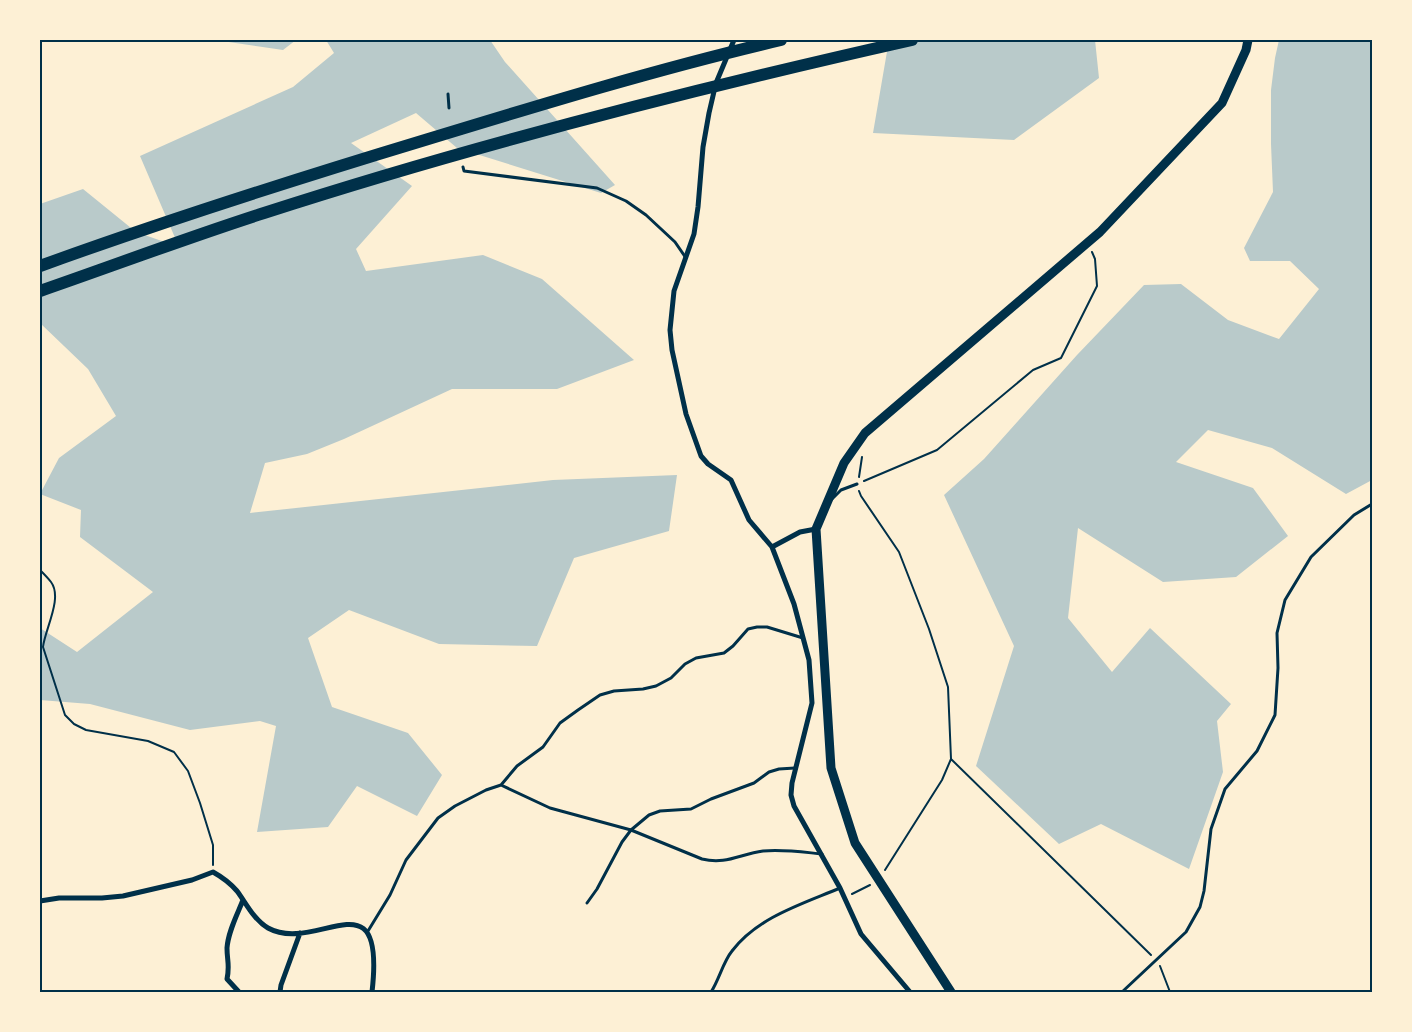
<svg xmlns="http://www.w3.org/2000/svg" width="1412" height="1032" font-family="'Alegreya Sans',sans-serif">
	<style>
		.green { fill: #b9caca }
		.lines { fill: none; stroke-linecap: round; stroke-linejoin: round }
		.path { stroke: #003049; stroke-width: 2 }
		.service { stroke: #003049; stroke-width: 3 }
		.minor { stroke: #003049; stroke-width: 5 }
		.tertiary { stroke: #003049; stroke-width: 9 }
		.motorway { stroke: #003049; stroke-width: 12 }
		.neatline { fill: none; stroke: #003049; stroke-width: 2 }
	</style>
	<rect width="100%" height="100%" fill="#fdf0d5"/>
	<!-- green -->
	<path class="green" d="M215 40H296L283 50Z
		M326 40H490L505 62 615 185 601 193 457 148 416 113 351 143 412 186 356 249 366 271 483 255 542 279 634 360 557 389H452L344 439 307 454 265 463 250 513 553 480 677 475 669 531 574 558 537 646 439 644 349 610 308 638 332 707 408 733 442 775 417 816 357 786 328 827 257 832 276 726 260 721 190 730 90 704 40 700V628L77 652 153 592 80 537 81 510 40 494 59 458 116 416 88 369 40 323V204L83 189 136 232 179 247 140 156 293 87 334 53Z
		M889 40H1095L1099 78 1014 140 873 133Z
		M1279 40H1372V480L1346 494 1272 448 1208 430 1176 462 1253 488 1288 536 1236 577 1163 582 1078 528 1068 618 1112 672 1150 628 1231 704 1217 721 1223 772 1189 869 1101 824 1059 844 976 766 1014 646 944 495 984 459 1077 355 1144 285 1181 284 1228 320 1279 339 1319 289 1290 261H1250L1244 248 1273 192 1271 144V90L1275 58Z"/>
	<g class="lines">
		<!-- path -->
		<path class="path" d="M859 477 862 457
			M864 481 937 450 1033 370 1061 358 1097 286 1095 259 1092 252
			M859 491 861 496 899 552 929 629 948 687 951 759 942 780 885 870
			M40 570C44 574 48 578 51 582 63 598 45 629 43 647L65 715 74 724 86 730 148 741 174 752 188 771 200 803 213 845V865
			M951 759 1151 955
			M852 894 870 885
			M1160 966 1170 992"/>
		<!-- service -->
		<path class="service" d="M448 94 449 108
			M463 167 464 171 597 188 626 201 646 215 675 242 686 258
			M832 499 841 490 857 484
			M501 785 550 808 631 830 702 859C726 865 740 854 763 851 783 849 802 852 822 854
			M587 903 597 889 622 842 631 830 649 815 660 811 691 809 711 799 754 783 769 772 779 769 795 768
			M368 931 390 895 406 860 438 818 455 806 486 790 501 785 517 766 543 747 560 723 578 710 600 695 614 691 643 689 656 686 671 678 685 664 696 658 724 653 733 646 748 629 757 627H767L803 638
			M711 992C719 980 723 962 732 951 758 917 802 904 840 888
			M1122 992 1186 932 1200 907 1204 891 1211 829 1225 789 1257 751 1275 715 1278 668 1277 633 1285 600 1311 557 1354 515 1372 504"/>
		<!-- minor -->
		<path class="minor" d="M734 40 716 83 709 113 703 147 698 207 694 234 674 291 670 330 672 350 686 414 701 456 708 464 731 480 749 520 772 547 794 604 809 660 812 703 792 783 791 795 794 806 840 888 861 934 910 992
			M772 547 800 532 816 529
			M40 901 59 898H102L123 896 192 880 213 872C222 877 230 883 237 891 246 903 254 920 268 928 317 955 386 871 372 992
			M239 992 227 979C230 965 227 961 227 948 228 932 237 915 243 900
			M280 992 281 985 300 933"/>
		<!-- tertiary -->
		<path class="tertiary" d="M951 992 855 843 831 768 816 529 844 463 865 433 1100 232 1222 103 1246 50 1248 40"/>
		<!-- motorway -->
		<path class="motorway" d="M40 266C167 220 296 179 425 140 543 104 661 68 781 40
			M40 291C115 265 189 237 264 213 477 144 694 89 912 40"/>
	</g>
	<!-- border -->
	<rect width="1412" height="1032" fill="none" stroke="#fdf0d5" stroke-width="82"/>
	<rect x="41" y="41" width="1330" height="950" class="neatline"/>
</svg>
